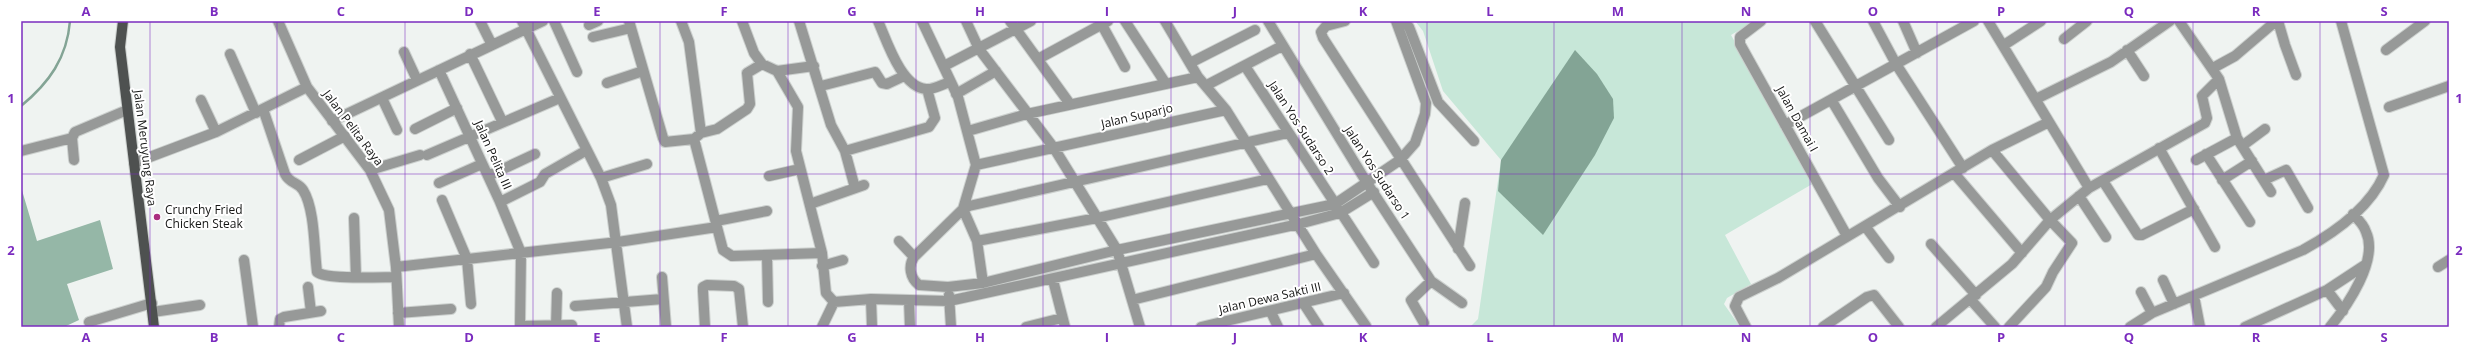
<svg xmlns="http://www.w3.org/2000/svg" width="2470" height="348" font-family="'Open Sans',sans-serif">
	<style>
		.green { fill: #c7e7d8 }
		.forest { fill: #95b7a7 }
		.water { fill: #83a495 }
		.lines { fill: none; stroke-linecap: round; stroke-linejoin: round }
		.stream { stroke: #83a495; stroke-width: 2.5 }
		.minor-casing { stroke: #ccd0ce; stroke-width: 12 }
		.major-casing { stroke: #ccd0ce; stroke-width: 12 }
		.minor { stroke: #979998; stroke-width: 10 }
		.major { stroke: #4e5150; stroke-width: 10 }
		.grid { fill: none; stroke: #7b2cbf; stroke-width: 1; stroke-opacity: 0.55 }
		.poi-dot { fill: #aa2d7e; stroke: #fff; stroke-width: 1.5 }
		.labels { text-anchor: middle; stroke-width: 4; stroke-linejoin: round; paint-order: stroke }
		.street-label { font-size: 12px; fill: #151615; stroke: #fff }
		.poi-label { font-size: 12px; fill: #151615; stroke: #fff; text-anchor: start }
		.neatline { fill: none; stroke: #7b2cbf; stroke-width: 1.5 }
		.grid-label { font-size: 13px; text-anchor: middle; font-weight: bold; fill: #7b2cbf }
	</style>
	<rect width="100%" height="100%" fill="#eff3f1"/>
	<!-- green -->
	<path class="green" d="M1415 21H1755L1731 35 1814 183 1725 235 1751 284 1727 298 1724 304 1740 327H1470L1478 319 1501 160 1443 91 1423 31Z"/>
	<!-- forest -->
	<path class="forest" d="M21 187 37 241 100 220 113 269 67 284 79 320 64 327H21Z"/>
	<!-- water -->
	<path class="water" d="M1575 50 1597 74 1613 99 1614 118 1595 155 1543 235 1498 191 1501 160Z"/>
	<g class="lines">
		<!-- stream -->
		<path class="stream" d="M21 106C49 83 67 58 70 21"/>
		<!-- minor casing -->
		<g class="minor-casing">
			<path id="minor" d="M278 21 307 87 370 170 389 210 396 267 399 327
				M480 21 492 45
				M522 21 601 178 611 205 627 327
				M554 21 577 72
				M629 21 663 138 665 142 694 139 701 133 717 129 747 109 750 104 747 73 762 64 754 53 742 21
				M681 21 689 42 701 133
				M799 21 831 125 845 151 855 188
				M878 21C887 41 901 87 926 89 933 90 943 84 950 82
				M922 21 958 97 976 165 963 209
				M966 21 979 49 1054 148 1117 250 1140 327
				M1010 21 1070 104
				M1125 21 1166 84
				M1268 21 1367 183 1431 281 1462 303
				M1345 21 1326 26 1321 32 1323 38 1470 266
				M1403 21 1409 27 1438 102 1474 141
				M1761 21 1740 37V44L1847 236
				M1815 21 1889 140
				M1873 21 1896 64 1963 168
				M1903 21 1917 53
				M1988 21 2089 188 2205 123 2207 118 2202 96 2219 79 2179 21
				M2278 21 2285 45 2296 75
				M589 25 598 21
				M1102 25 1125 67
				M593 37 631 28
				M2064 39 2087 21
				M2004 45 2041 21
				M2127 50 2144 76
				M2386 50 2425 21
				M404 52 417 80
				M230 54 256 113
				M470 54 502 121
				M1038 59 1108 21
				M1190 63 1255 30
				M762 64 777 71 798 107 796 151 822 253 826 293 834 302 871 299 949 301 1299 224 1340 213 1374 192
				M944 66 1031 21
				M1245 66 1374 263
				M2213 68 2235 56 2276 21
				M439 70 500 202 521 253 520 327
				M777 71 814 66
				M1198 77 1226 110 1316 254 1366 326
				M2219 79 2237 138 2271 192
				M607 83 643 71
				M1207 85 1282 46
				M821 86 875 72 882 83 887 84 904 76
				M956 94 996 71
				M382 98 397 130
				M2036 99 2111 62 2170 21
				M201 100 216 132
				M1832 101 1878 178 1900 207
				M2389 107 2449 86
				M263 109 285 174C290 184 298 182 303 190 315 209 314 249 317 272 327 280 381 277 396 277
				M332 121 543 21
				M1785 125 1974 21
				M415 129 457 108
				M968 131 1027 114 1198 77 1165 21
				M1288 133 969 206 963 209 914 257C908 266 910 278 919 285L948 287 983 283 1117 250 1335 204 1400 160 1415 143 1425 114 1426 103 1396 21
				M694 139 723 250 732 256 822 253
				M2242 146 2265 129
				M2159 148 2215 247
				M21 151 72 138
				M845 151 929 127 935 118 927 89
				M2206 154 2250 222
				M427 155 560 98
				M74 160 72 138 75 132 127 110
				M299 160 345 136
				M2196 160 2237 138
				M134 163 216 132 307 87
				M976 165 1226 110
				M370 170 420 155
				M1954 173 2022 253
				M488 176 535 154
				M769 176 800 169
				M601 178 647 164
				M2222 180 2252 161
				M2264 180 2286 170 2308 208
				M2103 181 2138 235H2142L2194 209
				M439 183 482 164
				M2079 196 2106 237
				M442 200 467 259 471 304
				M500 202 540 182 545 174 587 150
				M810 204 864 185
				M963 209 977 241 983 283
				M354 218 356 277
				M716 221 767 211
				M1865 226 1889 258
				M899 241 914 257
				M977 241 1097 218 1268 179
				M1931 244 1976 295
				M1458 249 1465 203
				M767 255 768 302
				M244 260 253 327
				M822 266 843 260
				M396 267 618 242 717 227
				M2438 267 2449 260
				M662 277 666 327
				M1053 280 1065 327
				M2163 280 2174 304
				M308 287 311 312
				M2327 290 2343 311
				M2141 292 2152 313 2303 250C2334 233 2369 209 2384 175L2341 21
				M949 295 951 327
				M2194 296 2200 327
				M871 299 872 327
				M909 300 910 327
				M1132 300 1316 254
				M1971 300 1995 327
				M1304 304 1319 327
				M575 306 663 299
				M153 312 200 305
				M1271 312 1278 327
				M398 313 451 309
				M89 322 152 303
				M1424 323 1411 300 1431 281
				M520 326 572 325
				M279 327 280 319 284 317 321 311
				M556 327 557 293
				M705 327 703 291V287L707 285 734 286 739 289 743 327
				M822 327 834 302
				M1026 327 1062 318
				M1201 327 1344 293
				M1746 327 1735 306 1739 297 1778 278 1992 150 2049 122
				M1823 327 1867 297 1874 295 1899 327
				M1936 327 2012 264 2050 220 1992 150
				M2009 327 2046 287 2053 272 2072 243 2050 220 2089 188
				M2130 327 2152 313
				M2245 327 2327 290 2365 265
				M2330 327C2347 306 2379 260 2366 232 2364 225 2358 219 2353 214"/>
		</g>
		<!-- major casing -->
		<g class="major-casing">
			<path id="major" d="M123 21 120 47 154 327"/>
		</g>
		<!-- minor -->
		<use href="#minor" class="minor"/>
		<!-- major -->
		<use href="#major" class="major"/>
	</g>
	<!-- grid -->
	<path class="grid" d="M150 21V327M277 21V327M405 21V327M533 21V327M660 21V327M788 21V327M916 21V327M1043 21V327M1171 21V327M1299 21V327M1427 21V327M1554 21V327M1682 21V327M1810 21V327M1937 21V327M2065 21V327M2193 21V327M2320 21V327M21 174H2449"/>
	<!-- markers -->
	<circle class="poi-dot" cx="157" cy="217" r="4"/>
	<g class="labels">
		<!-- street labels -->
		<g class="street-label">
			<text transform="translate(1137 116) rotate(-13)" y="4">Jalan Suparjo</text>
			<text transform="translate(1797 119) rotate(61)" y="4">Jalan Damai I</text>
			<text transform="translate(353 128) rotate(53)" y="4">Jalan Pelita Raya</text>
			<text transform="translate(1301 128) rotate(57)" y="4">Jalan Yos Sudarso 2</text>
			<text transform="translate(145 148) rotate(83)" y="4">Jalan Meruyung Raya</text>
			<text transform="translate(493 155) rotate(66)" y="4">Jalan Pelita III</text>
			<text transform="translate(1377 173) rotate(57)" y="4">Jalan Yos Sudarso 1</text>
			<text transform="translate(1270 298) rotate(-13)" y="4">Jalan Dewa Sakti III</text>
		</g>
		<!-- poi labels -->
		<g class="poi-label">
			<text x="165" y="214">Crunchy Fried<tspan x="165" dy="14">Chicken Steak</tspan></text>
		</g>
	</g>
	<!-- border -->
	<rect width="2470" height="348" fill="none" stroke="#ffffff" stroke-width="44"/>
	<rect x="22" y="22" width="2426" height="304" class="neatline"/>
	<g class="grid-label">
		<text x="86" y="16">A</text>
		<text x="214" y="16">B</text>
		<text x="341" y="16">C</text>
		<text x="469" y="16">D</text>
		<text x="597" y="16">E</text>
		<text x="724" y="16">F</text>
		<text x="852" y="16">G</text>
		<text x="980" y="16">H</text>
		<text x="1107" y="16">I</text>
		<text x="1235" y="16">J</text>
		<text x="1363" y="16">K</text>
		<text x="1490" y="16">L</text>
		<text x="1618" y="16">M</text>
		<text x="1746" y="16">N</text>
		<text x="1873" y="16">O</text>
		<text x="2001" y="16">P</text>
		<text x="2129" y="16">Q</text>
		<text x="2256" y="16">R</text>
		<text x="2384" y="16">S</text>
		<text x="11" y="103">1</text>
		<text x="2459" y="103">1</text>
		<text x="11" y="255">2</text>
		<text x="2459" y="255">2</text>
		<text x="86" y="342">A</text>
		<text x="214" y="342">B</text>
		<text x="341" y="342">C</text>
		<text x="469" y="342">D</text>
		<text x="597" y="342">E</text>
		<text x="724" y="342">F</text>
		<text x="852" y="342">G</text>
		<text x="980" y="342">H</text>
		<text x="1107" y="342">I</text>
		<text x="1235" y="342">J</text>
		<text x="1363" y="342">K</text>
		<text x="1490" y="342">L</text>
		<text x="1618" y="342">M</text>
		<text x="1746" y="342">N</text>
		<text x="1873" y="342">O</text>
		<text x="2001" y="342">P</text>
		<text x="2129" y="342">Q</text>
		<text x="2256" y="342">R</text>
		<text x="2384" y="342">S</text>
	</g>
</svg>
